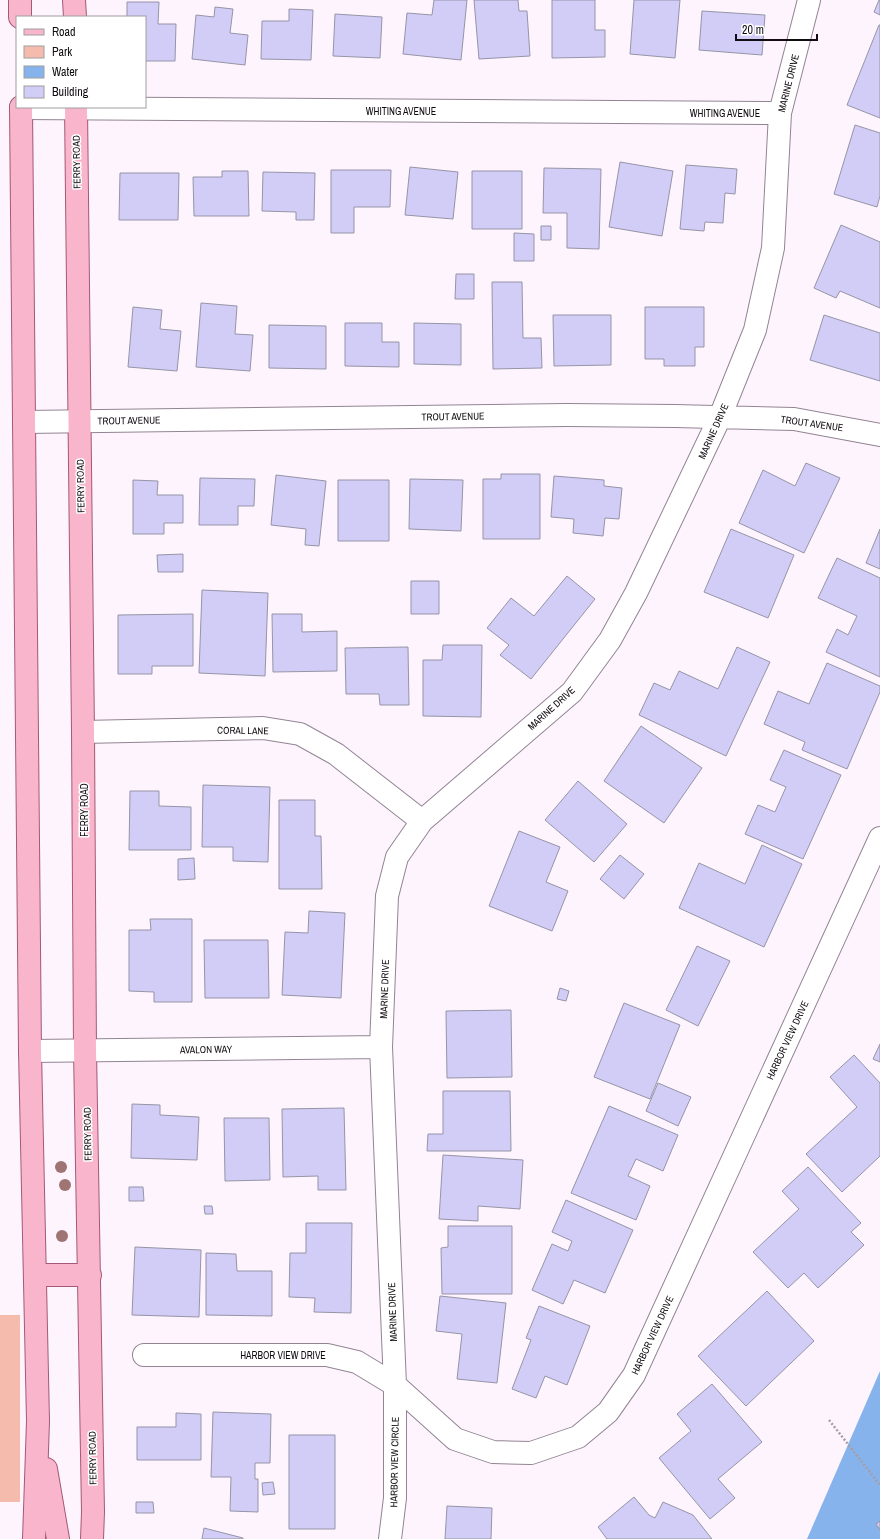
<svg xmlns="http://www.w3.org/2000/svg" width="880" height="1539" font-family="'Archivo Narrow',sans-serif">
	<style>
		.green { fill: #f5bcae }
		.water { fill: #87b3ec }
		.building { fill: #d1cdf6; stroke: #9694a7 }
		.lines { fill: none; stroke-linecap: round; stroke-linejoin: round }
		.minor-casing { stroke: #928493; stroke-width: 24 }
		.major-casing { stroke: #a55974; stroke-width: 24 }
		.path { stroke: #a59da5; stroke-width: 2.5; stroke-dasharray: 2 2; stroke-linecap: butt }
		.minor { stroke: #fff; stroke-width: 22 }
		.major { stroke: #f9b5cc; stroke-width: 22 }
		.tree { fill: #9e7572 }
		.labels { text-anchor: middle; stroke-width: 3; stroke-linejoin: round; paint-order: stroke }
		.street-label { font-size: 10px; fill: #110c11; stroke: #fff }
	</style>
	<rect width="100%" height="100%" fill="#fef4fe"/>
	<!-- green -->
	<path class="green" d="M0 1315H20V1502H0Z"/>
	<!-- water -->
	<path class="water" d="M880 1371V1539H807Z"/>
	<!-- building -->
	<path class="building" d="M434 0H467L461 60 403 54 407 13 432 15Z
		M474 0H518L519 11H527L530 56 479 59Z
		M552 0H595V30H605V57L552 58Z
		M634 0H680L675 58 630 54Z
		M879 0H880V15L874 12Z
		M127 2H159L158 24H176L175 61H145V17H127Z
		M215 7 233 9 230 33 248 35 245 65 192 59 196 15 214 17Z
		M289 9 313 10 311 60 261 59 262 21H289Z
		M702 11 765 15 762 55 699 50Z
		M335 14 382 17 380 58 333 56Z
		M879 25H880V118L847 105Z
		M855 125 880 133V196L877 207 834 194Z
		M620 162 673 171 662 236 609 227Z
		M686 165 737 169 735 194 725 193 723 223 705 222 704 231 680 229Z
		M410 167 458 172 453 219 405 215Z
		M544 168 601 169 599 249 567 248V213H543Z
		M331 170H391L390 207H354V233H331Z
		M222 171H248L249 216H194L193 177H222Z
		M472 171H522V229H472Z
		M263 172 315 173 314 220H296V212L262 211Z
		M120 173H179L178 220H119Z
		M841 225 880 242V308L840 291 836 298 814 288Z
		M541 226H551V240H541Z
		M514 233 534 234V261H514Z
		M456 274H474V299H455Z
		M492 282H522L523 338H541L542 368 493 369Z
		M201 303 237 306 235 334 253 335 250 371 196 367Z
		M133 307 162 310 160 329 181 331 177 371 128 367Z
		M645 307H704V347H695V366H664V359H645Z
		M553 315H611V365L554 366Z
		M824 315 880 333V381L810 360Z
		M345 323H382V342H399V367L345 366Z
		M414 323 461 324V365L414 364Z
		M269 325 326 326V369L269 368Z
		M806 463 840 478 804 553 739 523 763 470 795 486Z
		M501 474H540V539H483V479H501Z
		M276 475 326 481 319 546 305 545 306 529 271 525Z
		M554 476 604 480V486L622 488 619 519 605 518 603 536 573 533 574 519 551 517Z
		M200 478 255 479 254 506H238V525H199Z
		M410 479 463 480 461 531 409 529Z
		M133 480 158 481 157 495H183V523H164V534H133Z
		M338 480H389V541H338Z
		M731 529 794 555 768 618 704 592Z
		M880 529V569L866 563Z
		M183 554V572H158L157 555Z
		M837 558 880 578V677L826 652 837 629 848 635 857 616 818 598Z
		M567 576 595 599 531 679 500 655 509 645 487 628 511 598 534 616Z
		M411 581H439V614H411Z
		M202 590 268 593 265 676 199 673Z
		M193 614V666H152V674H118V615Z
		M272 614H302V632L337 631V671L273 672Z
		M443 645H482L481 717 423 716V660H442Z
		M408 647 409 705H380L379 694H346L345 648Z
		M737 647 770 662 726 756 639 715 654 683 670 690 679 671 718 689Z
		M827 663 880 686V692L847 769 802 750 805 742 764 724 778 691 809 704Z
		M641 726 702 768 664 823 604 781Z
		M784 750 841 775 803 859 745 834 758 805 775 812 786 787 770 780Z
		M578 781 627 824 594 862 545 820Z
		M203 785 270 787 268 862 233 861V847H202Z
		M130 791H159V806L191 807V850H129Z
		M279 800H315V836H321L322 889H279Z
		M519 831 560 847 546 882 568 891 552 931 489 906Z
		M762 845 802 864 764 947 679 908 699 863 745 884Z
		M620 855 644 874 624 899 600 879Z
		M194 858 195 879 178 880V859Z
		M309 911 345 913 341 998 282 995 285 932 308 933Z
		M150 919H192V1002H154V992L129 991V930H151Z
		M204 940H268L269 998H205Z
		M697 946 730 961 698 1026 666 1010Z
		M560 988 569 991 566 1001 557 999Z
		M624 1003 680 1025 650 1099 594 1077Z
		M511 1010 512 1077 447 1078 446 1011Z
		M880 1044V1062L873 1059Z
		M854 1055 880 1083V1156L842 1192 806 1154 857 1107 830 1077Z
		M658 1083 691 1097 678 1126 646 1111Z
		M443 1091H510L511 1151H427L428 1134H443Z
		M132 1104 160 1105V1115L199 1117 197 1160 131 1158Z
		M609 1106 678 1135 663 1171 636 1159 628 1176 650 1186 636 1220 571 1193Z
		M344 1108 346 1190H318V1176L283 1177 282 1109Z
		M224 1118H269L270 1180 225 1181Z
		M443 1155 523 1160 520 1209 478 1206V1221L439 1219Z
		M808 1167 861 1223 851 1232 864 1245 818 1288 804 1273 788 1288 753 1252 799 1209 782 1191Z
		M129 1187H143L144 1201H129Z
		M566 1200 633 1230 605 1293 574 1280 563 1304 532 1290 552 1244 568 1251 572 1241 552 1232Z
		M204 1206H212L213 1214H205Z
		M306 1223H352L351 1313 314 1312 315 1298 289 1297 290 1253H306Z
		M448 1226H512V1294H442L441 1248 448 1247Z
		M135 1247 201 1250 199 1317 132 1315Z
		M206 1253 236 1254 237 1271H272V1316L206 1315Z
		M767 1291 814 1341 746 1406 698 1356Z
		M440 1296 506 1303 497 1383 457 1379 462 1334 436 1331Z
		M539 1306 590 1326 567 1385 545 1376 536 1398 512 1389 531 1340 526 1338Z
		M712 1384 762 1442 718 1479 735 1498 710 1519 659 1458 691 1431 677 1414Z
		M213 1412 271 1414 270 1463H255V1479H258V1512L230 1511 231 1477H211Z
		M176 1413 201 1414V1460H137V1427H176Z
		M289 1435H335V1529H289Z
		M273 1482 275 1494 263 1495 262 1483Z
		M634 1497 649 1515 655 1518 663 1502 693 1515 712 1539H607L598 1527Z
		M136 1502H153L154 1513H136Z
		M447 1506 492 1508 491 1539H445Z
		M880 1521V1530L876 1524Z
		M204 1528 243 1538V1539H202Z"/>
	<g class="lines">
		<!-- minor casing -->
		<g class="minor-casing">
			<path id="minor" d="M21 108 780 113
				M24 422 566 415 675 416 794 419 880 435
				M83 732 263 728 300 734 336 754 422 821
				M30 1051 381 1047
				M144 1355H327L357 1362 395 1385 455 1439 493 1452 531 1453 578 1437 608 1412 634 1375 880 838
				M390 1539 395 1498V1385L381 1047 387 896 397 857 422 821 572 692 610 640 636 593 720 417 755 330 773 248 780 113 809 0"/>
		</g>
		<!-- major casing -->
		<g class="major-casing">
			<path id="major" d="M20 0V17
				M74 0 75 17
				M21 107 30 1051 38 1421 34 1539
				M76 107 83 732 85 1050 93 1512 92 1539
				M35 1275H90
				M46 1469 58 1539"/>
		</g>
		<!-- path -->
		<path class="path" d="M829 1420 880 1485"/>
		<!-- minor -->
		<use href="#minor" class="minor"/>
		<!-- major -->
		<use href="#major" class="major"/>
	</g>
	<!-- trees -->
	<g class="tree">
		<circle cx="61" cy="1167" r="6"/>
		<circle cx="65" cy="1185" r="6"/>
		<circle cx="62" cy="1236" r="6"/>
	</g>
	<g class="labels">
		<!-- street labels -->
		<g class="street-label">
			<text transform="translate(788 83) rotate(-76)" y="4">MARINE DRIVE</text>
			<text x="401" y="115">WHITING AVENUE</text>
			<text x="725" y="117">WHITING AVENUE</text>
			<text transform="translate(76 162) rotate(-91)" y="4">FERRY ROAD</text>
			<text transform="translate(453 416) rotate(-1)" y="4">TROUT AVENUE</text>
			<text transform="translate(129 420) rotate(-1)" y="4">TROUT AVENUE</text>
			<text transform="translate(812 423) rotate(8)" y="4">TROUT AVENUE</text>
			<text transform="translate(713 431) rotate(-66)" y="4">MARINE DRIVE</text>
			<text transform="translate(80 486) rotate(-91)" y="4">FERRY ROAD</text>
			<text transform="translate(551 708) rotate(-42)" y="4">MARINE DRIVE</text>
			<text transform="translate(243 730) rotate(1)" y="4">CORAL LANE</text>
			<text transform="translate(84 810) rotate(-90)" y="4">FERRY ROAD</text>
			<text transform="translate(384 989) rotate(-88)" y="4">MARINE DRIVE</text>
			<text transform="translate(787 1040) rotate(-65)" y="4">HARBOR VIEW DRIVE</text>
			<text transform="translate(206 1049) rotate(-1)" y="4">AVALON WAY</text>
			<text transform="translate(87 1134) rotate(-91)" y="4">FERRY ROAD</text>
			<text transform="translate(392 1312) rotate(-92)" y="4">MARINE DRIVE</text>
			<text transform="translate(652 1335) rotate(-65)" y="4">HARBOR VIEW DRIVE</text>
			<text x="283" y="1359">HARBOR VIEW DRIVE</text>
			<text transform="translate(92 1458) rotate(-91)" y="4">FERRY ROAD</text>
			<text transform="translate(394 1462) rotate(-89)" y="4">HARBOR VIEW CIRCLE</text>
		</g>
	</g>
	<!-- legend -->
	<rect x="16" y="16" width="130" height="92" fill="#ffffff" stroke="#a09ea0"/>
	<rect x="24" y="29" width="20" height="6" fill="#f9b5cc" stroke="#a09ea0"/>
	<text x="52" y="36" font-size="12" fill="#110c11">Road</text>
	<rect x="24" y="46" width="20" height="12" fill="#f5bcae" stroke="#a09ea0"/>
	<text x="52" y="56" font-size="12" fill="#110c11">Park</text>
	<rect x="24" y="66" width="20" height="12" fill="#87b3ec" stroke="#a09ea0"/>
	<text x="52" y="76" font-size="12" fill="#110c11">Water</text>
	<rect x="24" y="86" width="20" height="12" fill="#d1cdf6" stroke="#a09ea0"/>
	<text x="52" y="96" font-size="12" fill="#110c11">Building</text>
	<!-- scale -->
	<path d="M736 34v6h81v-6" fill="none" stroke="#110c11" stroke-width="2"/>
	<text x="742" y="34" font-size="12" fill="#110c11" stroke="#ffffff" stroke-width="3" paint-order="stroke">20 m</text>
</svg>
